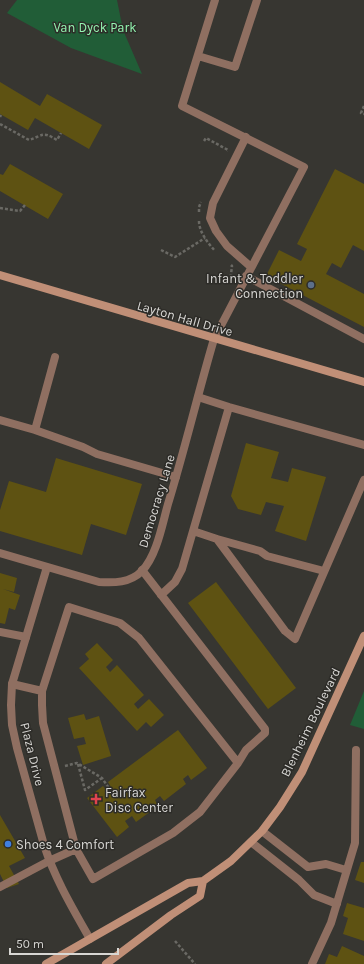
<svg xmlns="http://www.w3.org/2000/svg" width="364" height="964" font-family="Karla,sans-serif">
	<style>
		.green { fill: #215d37 }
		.building { fill: #5e5212 }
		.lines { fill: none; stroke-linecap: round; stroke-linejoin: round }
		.path { stroke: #6a6964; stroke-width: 2.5; stroke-dasharray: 3 2; stroke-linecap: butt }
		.lane { stroke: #8f6f61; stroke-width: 8 }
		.street { stroke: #8f6f61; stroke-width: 8 }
		.secondary { stroke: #c08f77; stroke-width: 8 }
		.service-dot { fill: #5c6f8a; stroke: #2d2c28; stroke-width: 1.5 }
		.health-dot { fill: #e0444e; stroke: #2d2c28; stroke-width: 1.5 }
		.shop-dot { fill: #3f7fe0; stroke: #2d2c28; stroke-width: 1.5 }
		.labels { text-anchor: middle; stroke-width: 3; stroke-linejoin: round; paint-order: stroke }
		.park-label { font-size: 13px; fill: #94f5b1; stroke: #2d2c28 }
		.poi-label { font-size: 13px; fill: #d8d7d4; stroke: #2d2c28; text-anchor: start }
		.street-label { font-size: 13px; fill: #d8d7d4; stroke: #2d2c28 }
	</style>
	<rect width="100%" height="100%" fill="#373631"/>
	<!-- green -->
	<path class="green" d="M17 0H117L123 30 142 74 71 48 7 13Z
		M364 691V729L350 725Z"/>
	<!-- building -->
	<path class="building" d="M0 82 40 106 47 94 102 125 89 149 35 118 28 130 0 114Z
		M10 164 63 194 48 219 0 191V174L3 175Z
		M335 169 364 184V251L353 245 341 268 332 263 326 274 364 294V327L266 276 279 250 301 261 307 249 297 244Z
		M246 443 279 452 271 478 288 482 292 468 326 477 306 541 275 531 284 506 266 502 261 515 238 509 231 496Z
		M56 458 142 484 126 535 91 524 82 555 0 531V510L9 481 46 492Z
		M0 573 17 578 14 592 3 589 20 595 15 610 9 608 5 624 0 623Z
		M216 582 296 688 268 709 188 603Z
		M97 643 113 660 106 667 110 672 117 665 144 695 134 704 138 709 149 699 164 715 151 727 146 722 137 731 79 668 89 659 85 654Z
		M84 714 86 720 99 716 111 756 83 765 77 746 86 744 84 737 74 739 68 718Z
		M178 730 207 768 191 780 188 775 183 779 186 784 164 801 160 796 155 800 158 806 136 822 132 816 125 821 129 827 117 837 87 798 103 786 108 792 112 789 108 782Z
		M0 815 25 858 9 866 19 884 7 888 0 874Z
		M361 862H364V883L355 880Z
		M347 903 364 908V941L343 934 348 918 343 916Z
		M342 946 364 956V964H325L329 954 337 957Z"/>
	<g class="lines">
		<!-- path -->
		<path class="path" d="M364 106 361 113 364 114
			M0 117 1 115
			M0 124 29 140C44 135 42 131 57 140L61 133
			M204 141 206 138 228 150 227 151
			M0 208 20 211 25 205
			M199 212V207L201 202
			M199 221C199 232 208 243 215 251
			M161 250 175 257 205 238
			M230 282 232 266 231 265
			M78 764 85 790 102 778
			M65 766 77 763 102 778 110 790
			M175 941 195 964"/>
		<!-- lane -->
		<path class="lane" d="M198 56 235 67 257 0
			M246 137 213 203 210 218 216 231 227 246 251 267
			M246 276 364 339
			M214 339 304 167 182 106 215 0
			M198 397 229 407 364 445
			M0 420 35 430 83 447 97 454 176 477
			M35 430 55 357
			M193 531 217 539 285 631 295 639 364 480
			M217 539 260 551 267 556 324 571
			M142 570 265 729V733L246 750 238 763
			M161 595 175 582 182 569 229 407
			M69 607 120 623 139 638 238 763 200 812 173 833 93 879 76 849 43 723 42 705V691Z
			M0 632 26 637
			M12 684 42 691
			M0 887 49 861 76 849"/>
		<!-- street -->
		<path class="street" d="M0 553 99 582C114 583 130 583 142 571 157 555 162 525 168 504 185 449 198 393 214 339
			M47 567 12 684 11 705 12 725 17 748 44 845C55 879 73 909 90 939
			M262 831 308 867 326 864 346 870
			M251 842 299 880 314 895 337 904
			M312 964 331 923 355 843 356 750"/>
		<!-- secondary -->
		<path class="secondary" d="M0 275 364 382
			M46 964 188 883 203 881 231 861 262 831 280 807 302 772 364 636
			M106 964 171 915 200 896 203 881"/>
	</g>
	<!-- markers -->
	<circle class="service-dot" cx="311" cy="285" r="4"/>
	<path class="health-dot" d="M94 793h4v4h4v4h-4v4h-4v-4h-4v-4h4z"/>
	<circle class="shop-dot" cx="8" cy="844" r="4"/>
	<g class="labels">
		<!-- park labels -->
		<g class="park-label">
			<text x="95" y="32">Van Dyck Park</text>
		</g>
		<!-- poi labels -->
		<g class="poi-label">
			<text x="303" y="283" text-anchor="end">Infant &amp; Toddler<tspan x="303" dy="15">Connection</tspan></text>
			<text x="105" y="797">Fairfax<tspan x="105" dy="15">Disc Center</tspan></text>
			<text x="16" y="849">Shoes 4 Comfort</text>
		</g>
		<!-- street labels -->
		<g class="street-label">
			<text transform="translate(185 318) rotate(16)" y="5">Layton Hall Drive</text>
			<text transform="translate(156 501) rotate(-73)" y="5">Democracy Lane</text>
			<text transform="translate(310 722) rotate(-64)" y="5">Blenheim Boulevard</text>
			<text transform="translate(33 754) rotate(76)" y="5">Plaza Drive</text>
		</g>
	</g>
	<!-- scale -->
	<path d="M10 948v6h108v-6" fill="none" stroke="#d8d7d4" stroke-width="2"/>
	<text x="16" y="948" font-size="12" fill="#d8d7d4" stroke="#2d2c28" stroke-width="3" paint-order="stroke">50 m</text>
</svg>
